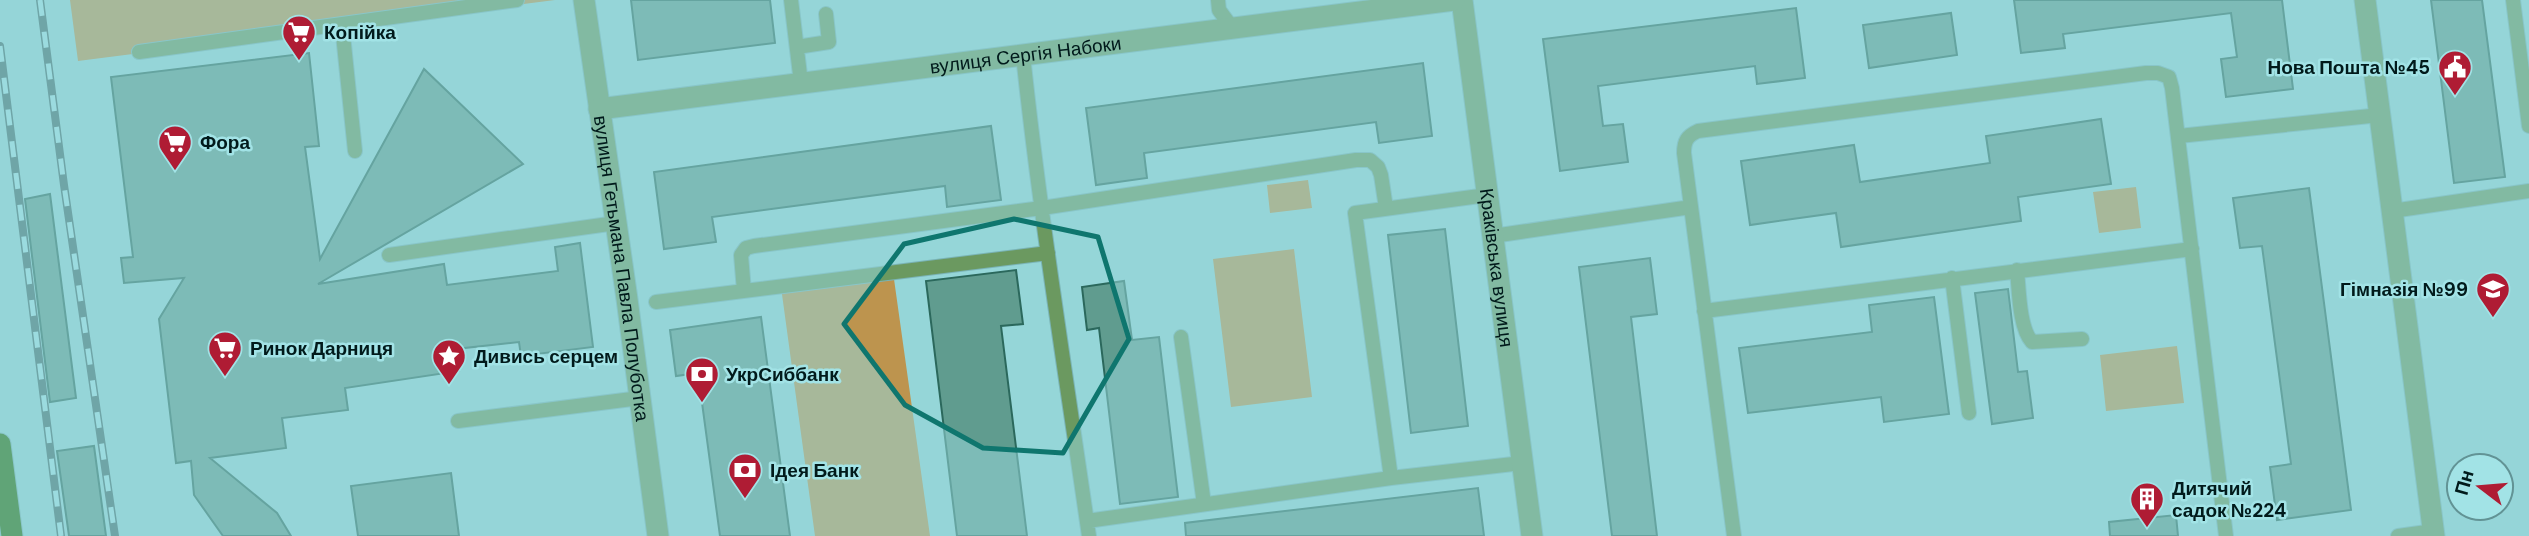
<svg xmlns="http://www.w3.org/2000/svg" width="2529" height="536" font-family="'DM Sans',sans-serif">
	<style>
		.green { fill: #bd944e }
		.building { fill: #609c8f; stroke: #2b685c; stroke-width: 2 }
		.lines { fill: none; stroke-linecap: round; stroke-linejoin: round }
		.lane-casing { stroke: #7ab4b6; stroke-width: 16 }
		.street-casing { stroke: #7ab4b6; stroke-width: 23 }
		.primary-casing { stroke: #7ab4b6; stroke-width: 23 }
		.lane { stroke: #6b9960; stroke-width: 14 }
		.street { stroke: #6b9960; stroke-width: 21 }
		.primary { stroke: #206900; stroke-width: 21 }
		.rail-casing { stroke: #416b6c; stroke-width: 8 }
		.rail { stroke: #a2e3e6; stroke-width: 5; stroke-dasharray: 16; stroke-linecap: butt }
		.marked { fill: none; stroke: #0f766e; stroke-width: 5; stroke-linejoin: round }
		.labels { text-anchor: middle; stroke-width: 5; stroke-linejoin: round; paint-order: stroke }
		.poi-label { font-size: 19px; font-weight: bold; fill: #011a1b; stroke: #a2e3e6; text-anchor: start }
		.street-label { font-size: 19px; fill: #011a1b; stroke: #a2e3e6 }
	</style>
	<rect width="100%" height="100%" fill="#95d6d8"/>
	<!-- green -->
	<path class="green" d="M70 0H555L78 61Z
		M1308 180 1312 208 1270 213 1267 185Z
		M2136 187 2141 228 2099 233 2093 192Z
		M1294 249 1312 397 1231 407 1213 259Z
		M893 272 930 536H815L781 287Z
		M2177 346 2184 403 2106 411 2100 355Z"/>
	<!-- building -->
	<path class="building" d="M631 0H770L775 43 638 60Z
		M2014 0H2282L2293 89 2226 97 2221 59 2237 57 2231 13 2063 34 2065 48 2021 53Z
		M2431 0H2482L2505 177 2454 183Z
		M1796 8 1805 78 1757 84 1755 66 1598 86 1603 126 1623 124 1628 162 1560 171 1543 39Z
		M1951 13 1957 55 1869 68 1863 25Z
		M309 53 319 146 305 147 320 259 424 69 523 164 318 284 444 264 447 285 558 271 555 247 580 243 593 347 521 356 519 342 456 349 459 371 345 388 348 410 282 418 286 448 210 458 277 513 291 536H223L194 495 191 461 176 463 159 319 184 278 124 283 121 258 133 257 111 77Z
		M1423 63 1432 136 1379 143 1376 122 1144 153 1147 178 1096 185 1086 108Z
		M2101 119 2111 184 2018 197 2021 221 1841 247 1836 213 1750 225 1741 161 1854 145 1860 182 1990 163 1986 136Z
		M991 126 1001 200 947 207 945 186 712 217 716 242 664 249 654 172Z
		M2309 188 2351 510 2277 520 2270 467 2291 464 2262 246 2240 248 2233 198Z
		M50 194 76 398 50 402 25 199Z
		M1445 229 1468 426 1411 433 1388 235Z
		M1650 258 1657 314 1631 317 1657 536H1612L1579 267Z
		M1016 270 1023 324 1001 326 1027 536H957L926 281Z
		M1124 281 1132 340 1159 337 1178 497 1120 504 1099 328 1087 330 1082 287Z
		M2008 289 2018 372 2027 371 2033 418 1992 424 1975 293Z
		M1934 297 1949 414 1884 422 1881 397 1748 413 1739 348 1872 332 1869 305Z
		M761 317 790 536H720L698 373 676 376 670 330Z
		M94 446 106 536H69L57 451Z
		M451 473 459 536H358L351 486Z
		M1478 488 1484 536H1186L1185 523Z
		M2176 515 2178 536H2110L2109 522Z"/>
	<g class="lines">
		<!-- lane casing -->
		<g class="lane-casing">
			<path id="lane" d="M791 0 801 83
				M1218 0 1219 10 1233 29
				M2513 0 2529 126
				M342 25 355 151
				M797 47 829 42 826 14
				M139 52 517 0
				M1023 55C1040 216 1066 376 1089 536
				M2179 136 2380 115
				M2392 211 2529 191
				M1493 236 1691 207
				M389 255 616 223
				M2017 270C2019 289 2019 328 2032 342L2082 339
				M1952 278 1969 413
				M744 291 741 255 746 248 754 246 1042 208 1356 160H1370L1378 167 1381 175 1386 208
				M656 302 1048 253
				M1704 311 2192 249
				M1181 337 1204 504
				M458 421 640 398
				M1391 478 1355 213 1487 195
				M1087 521 1391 478 1522 463
				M1734 536 1684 153C1684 141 1687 136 1698 131L2146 73H2158L2169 77 2172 88 2226 536
				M2398 536 2434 531"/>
		</g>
		<!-- street casing -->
		<g class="street-casing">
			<g id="street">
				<path id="s1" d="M584 0 627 299 658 536"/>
				<path id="s2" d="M1462 0 1532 536"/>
				<path d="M2365 0 2434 536"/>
				<path id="s3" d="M599 109 1454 0"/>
			</g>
		</g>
		<!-- primary casing -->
		<g class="primary-casing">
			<path id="primary" d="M0 444 12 536"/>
		</g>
		<!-- lane -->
		<use href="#lane" class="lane"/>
		<!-- street -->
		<use href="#street" class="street"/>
		<!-- primary -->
		<use href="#primary" class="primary"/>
		<!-- rail casing -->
		<g class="rail-casing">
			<path id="rail" d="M40 0 64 185 115 536
				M0 46 61 536"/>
		</g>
		<!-- rail -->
		<use href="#rail" class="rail"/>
	</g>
	<!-- marked area -->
	<path d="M0 0H2529V536H0ZM1014 219 1098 237 1129 339 1063 453 983 448 905 405 844 324 904 244Z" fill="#95d6d8" fill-opacity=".55" fill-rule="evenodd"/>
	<path class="marked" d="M1014 219 1098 237 1129 339 1063 453 983 448 905 405 844 324 904 244Z"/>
	<!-- icons -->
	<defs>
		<g id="supermarket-pin" transform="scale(1.75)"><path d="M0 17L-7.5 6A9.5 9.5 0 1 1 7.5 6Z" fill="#af1c34" stroke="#a2e3e6"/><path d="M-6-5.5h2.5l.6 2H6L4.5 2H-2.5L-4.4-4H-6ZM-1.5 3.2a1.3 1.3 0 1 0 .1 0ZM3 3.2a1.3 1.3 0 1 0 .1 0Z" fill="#fff"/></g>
		<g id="civic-pin" transform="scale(1.75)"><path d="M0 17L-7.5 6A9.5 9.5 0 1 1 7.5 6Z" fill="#af1c34" stroke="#a2e3e6"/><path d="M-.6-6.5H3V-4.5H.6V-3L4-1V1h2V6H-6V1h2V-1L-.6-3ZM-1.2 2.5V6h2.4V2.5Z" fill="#fff"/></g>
		<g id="school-pin" transform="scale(1.75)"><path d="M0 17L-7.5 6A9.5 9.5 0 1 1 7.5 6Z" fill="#af1c34" stroke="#a2e3e6"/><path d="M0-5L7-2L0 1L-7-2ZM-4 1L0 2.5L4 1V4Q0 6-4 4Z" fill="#fff"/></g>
		<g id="sight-pin" transform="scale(1.75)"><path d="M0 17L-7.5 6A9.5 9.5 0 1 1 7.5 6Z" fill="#af1c34" stroke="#a2e3e6"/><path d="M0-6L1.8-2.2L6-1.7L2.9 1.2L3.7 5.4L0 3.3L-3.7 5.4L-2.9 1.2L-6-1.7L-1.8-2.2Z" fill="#fff"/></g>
		<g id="bank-pin" transform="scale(1.75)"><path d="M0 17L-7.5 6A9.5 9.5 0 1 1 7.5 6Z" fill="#af1c34" stroke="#a2e3e6"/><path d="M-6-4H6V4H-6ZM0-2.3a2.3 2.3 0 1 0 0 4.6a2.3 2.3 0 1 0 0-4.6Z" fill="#fff"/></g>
		<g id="building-pin" transform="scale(1.75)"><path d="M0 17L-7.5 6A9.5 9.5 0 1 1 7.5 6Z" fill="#af1c34" stroke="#a2e3e6"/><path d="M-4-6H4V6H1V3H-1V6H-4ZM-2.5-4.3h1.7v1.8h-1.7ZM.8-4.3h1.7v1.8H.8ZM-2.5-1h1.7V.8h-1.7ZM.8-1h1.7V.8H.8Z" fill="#fff"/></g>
	</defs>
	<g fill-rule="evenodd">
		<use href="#supermarket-pin" x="299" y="32"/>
		<use href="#civic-pin" x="2455" y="67"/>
		<use href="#supermarket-pin" x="175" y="142"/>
		<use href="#school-pin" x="2493" y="289"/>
		<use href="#supermarket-pin" x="225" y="348"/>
		<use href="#sight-pin" x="449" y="356"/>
		<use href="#bank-pin" x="702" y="374"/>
		<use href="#bank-pin" x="745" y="470"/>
		<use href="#building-pin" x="2147" y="499"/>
	</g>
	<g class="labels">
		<!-- poi labels -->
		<g class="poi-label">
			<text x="324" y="39">Копійка</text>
			<text x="2430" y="74" text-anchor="end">Нова Пошта №45</text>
			<text x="200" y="149">Фора</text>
			<text x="2468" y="296" text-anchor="end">Гімназія №99</text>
			<text x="250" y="355">Ринок Дарниця</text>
			<text x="474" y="363">Дивись серцем</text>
			<text x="726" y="381">УкрСиббанк</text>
			<text x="770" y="477">Ідея Банк</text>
			<text x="2172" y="495">Дитячий<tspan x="2172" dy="22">садок №224</tspan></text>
		</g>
		<!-- street labels -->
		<g class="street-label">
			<text dy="7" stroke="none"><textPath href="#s3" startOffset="430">вулиця Сергія Набоки</textPath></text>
			<text dy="7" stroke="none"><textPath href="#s1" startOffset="271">вулиця Гетьмана Павла Полуботка</textPath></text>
			<text dy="7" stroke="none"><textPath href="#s2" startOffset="270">Краківська вулиця</textPath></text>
		</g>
	</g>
	<!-- north arrow -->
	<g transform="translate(2480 487) rotate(286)"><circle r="33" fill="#a2e3e6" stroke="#629395" stroke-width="2"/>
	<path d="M0-5L12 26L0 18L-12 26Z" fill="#af1c34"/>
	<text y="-10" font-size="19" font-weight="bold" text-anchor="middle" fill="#011a1b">Пн</text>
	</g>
</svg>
